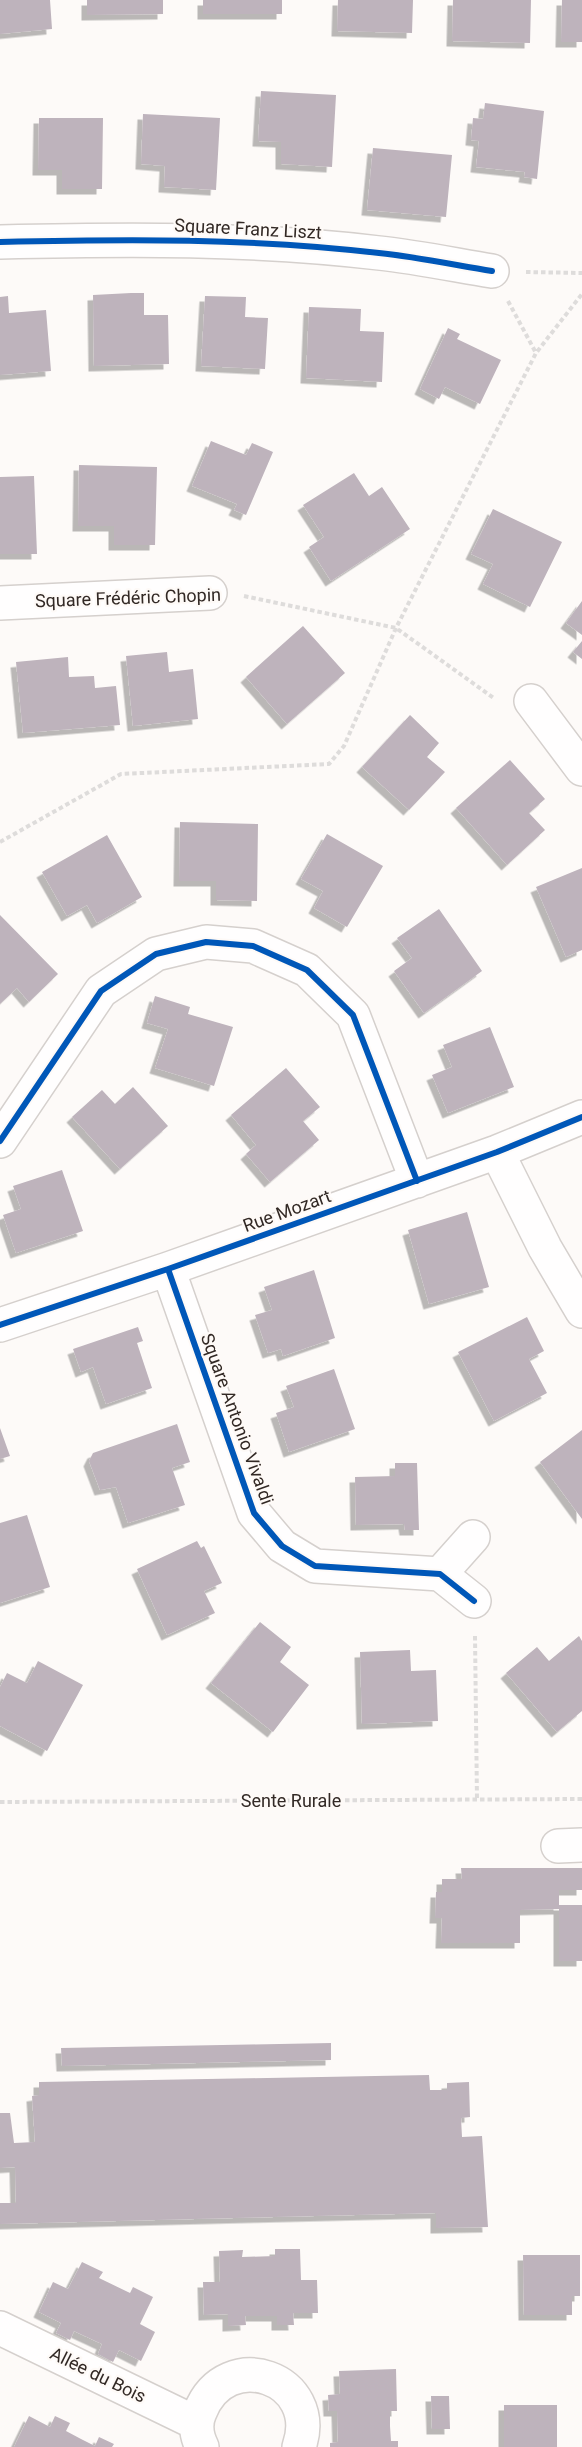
<svg xmlns="http://www.w3.org/2000/svg" width="582" height="2447" font-family="Roboto,sans-serif">
	<style>
		.building { fill: #beb3bc; filter: url(#shadow) }
		.lines { fill: none; stroke-linecap: round; stroke-linejoin: round }
		.street-casing { stroke: #d5d0cd; stroke-width: 36 }
		.path { stroke: #dedcdb; stroke-width: 4; stroke-dasharray: 4.5 3; stroke-linecap: butt }
		.street { stroke: #fffefe; stroke-width: 33 }
		.cycleway-casing { stroke: #fefaf7; stroke-width: 10 }
		.cycleway { stroke: #0057b8; stroke-width: 6 }
		.labels { text-anchor: middle; stroke-width: 4.5; stroke-linejoin: round; paint-order: stroke }
		.street-label { font-size: 18px; fill: #322925; stroke: #fefaf7 }
	</style>
	<defs>
		<filter id="shadow"><feDropShadow dx="-5.5" dy="5.5" stdDeviation="0" flood-color="#0004"/></filter>
	</defs>
	<rect width="100%" height="100%" fill="#fdfaf8"/>
	<!-- building -->
	<path class="building" d="M0 0H50L52 29 0 34Z
		M87 0H163V14L87 15Z
		M203 0H282V14H203Z
		M338 0H413L412 33 337 31Z
		M453 0H531L530 43 452 41Z
		M562 0H582V42H561Z
		M261 91 336 95 332 167 281 164V142L258 141Z
		M485 103 544 111 537 179 524 177 525 172 476 167 479 141 471 140 473 118 483 119Z
		M143 114 220 118 216 190 164 187 165 166 141 164Z
		M39 118H103L102 189H62V170H38Z
		M373 148 452 155 446 217 367 210Z
		M131 293H144V315H168L169 364 94 366 93 295Z
		M8 296 9 313 46 310 51 371 0 375V297Z
		M205 296 246 297 245 317 268 318 265 369 201 366Z
		M309 307 361 309 360 331 384 332 382 382 306 378Z
		M448 328 460 334 457 339 501 360 480 404 445 387 439 399 420 389Z
		M211 441 246 455 252 443 273 452 246 515 234 510 237 504 192 486Z
		M79 465 157 467 155 545H114V526H78Z
		M354 473 369 496 382 487 410 529 331 581 309 547 324 537 303 505Z
		M34 476 37 554H0V477Z
		M493 509 562 542 530 607 483 584 493 564 471 554Z
		M582 601V635L566 623Z
		M303 626 345 673 287 724 246 677Z
		M582 641V659L573 652Z
		M167 652 169 672 193 669 198 719 133 726 126 656Z
		M68 657 69 677 94 676 95 688 116 686 120 725 23 733 16 662Z
		M410 715 439 743 427 757 445 772 409 810 362 767Z
		M510 760 545 799 529 813 545 830 507 865 456 808Z
		M180 822 258 824 257 901 216 900V881H179Z
		M327 834 383 866 347 927 314 908 323 891 301 879Z
		M107 835 142 897 97 923 87 905 67 916 42 872Z
		M582 868V950L566 957 536 887Z
		M439 909 482 971 424 1013 394 971 412 958 397 938Z
		M0 915 58 974 29 1002 17 988 0 1004Z
		M155 996 190 1007 188 1014 233 1027 214 1086 155 1068 168 1029 147 1023Z
		M490 1027 514 1087 448 1113 432 1075 452 1067 443 1045Z
		M286 1068 320 1107 303 1121 319 1140 270 1182 246 1154 256 1145 231 1115Z
		M133 1087 168 1126 120 1169 72 1117 102 1090 115 1104Z
		M62 1170 83 1231 16 1253 3 1215 21 1209 13 1186Z
		M467 1212 489 1287 429 1304 408 1230Z
		M314 1270 335 1338 283 1356 281 1349 268 1353 255 1315 272 1310 264 1287Z
		M527 1317 544 1351 529 1359 547 1393 494 1421 458 1352Z
		M138 1327 143 1341 137 1343 152 1388 106 1404 93 1367 81 1372 73 1349Z
		M334 1369 355 1429 289 1452 276 1413 294 1407 286 1386Z
		M177 1424 190 1462 172 1468 185 1505 128 1523 116 1487 100 1490 89 1461 93 1453Z
		M0 1428 10 1456 0 1459Z
		M582 1430V1519L540 1462Z
		M395 1463H417L419 1530H405L404 1524 356 1525 355 1477 395 1476Z
		M27 1515 50 1587 0 1603V1523Z
		M197 1541 201 1548 204 1546 222 1583 204 1591 215 1613 167 1635 137 1569Z
		M260 1622 291 1647 280 1662 309 1685 273 1732 211 1683Z
		M579 1636 582 1641V1711L557 1732 506 1673 537 1647 549 1661Z
		M410 1650 411 1671 436 1670 438 1721 362 1724 360 1652Z
		M38 1661 83 1685 47 1751 0 1726V1687L7 1673 27 1683Z
		M461 1868H582V1890H559V1905H582V1961H559V1909L520 1910V1943H441L442 1918H435L436 1892H442V1879H462Z
		M331 2043V2060L62 2066 61 2048Z
		M429 2075 430 2090H447V2083L469 2082 470 2117 461 2118 462 2137 482 2136 488 2227 436 2228V2213L0 2224V2203H16L15 2167 0 2168V2113H10L14 2143 35 2142 32 2096 39 2095V2082Z
		M275 2249H300L301 2280H317L318 2313H293L294 2325H277V2316H245L246 2325 228 2326V2314L204 2315 203 2282H220L219 2251 243 2250 242 2257 275 2256Z
		M523 2255H580V2296H572V2315H524Z
		M82 2262 103 2272 99 2278 130 2293 133 2287 153 2297 140 2324 155 2332 141 2361 119 2350 113 2362 98 2354 102 2344 74 2331 70 2340 56 2333 61 2323 39 2312 53 2282 68 2289Z
		M396 2369 397 2411H390V2426L391 2441H398V2447H330V2443L338 2442 337 2411H329L328 2395 340 2394 339 2371Z
		M431 2396H449L450 2429H432Z
		M504 2405H557V2447H504Z
		M29 2416 50 2427 55 2416 70 2423 66 2431 81 2439 95 2446 99 2437 114 2444 112 2447H14Z"/>
	<g class="lines">
		<!-- street casing -->
		<g class="street-casing">
			<path id="street" d="M0 242C127 239 253 238 379 253 417 257 455 265 492 271
				M0 603 210 593
				M531 701 582 769
				M0 1141 101 991 156 954 206 942 253 946 307 970 353 1015 417 1181
				M497 1152 545 1248 582 1311
				M168 1269 254 1513 282 1546 315 1566 440 1574 474 1601
				M0 1325 168 1269 497 1152 582 1117
				M440 1574 473 1537
				M558 1846 582 1845
				M0 2328 196 2423
				M202 2447C196 2435 195 2423 200 2412 226 2344 323 2378 299 2447"/>
		</g>
		<!-- path -->
		<path class="path" d="M526 272 582 273
			M508 301 536 353
			M244 596 396 628 495 699
			M0 842 121 774 329 764 344 746 396 628 536 353 582 294
			M475 1636 477 1800
			M0 1802 582 1799"/>
		<!-- street -->
		<use href="#street" class="street"/>
		<!-- cycleway casing -->
		<g class="cycleway-casing">
			<path id="cycleway" d="M0 242C127 239 253 238 379 253 417 257 455 265 492 271
				M0 1141 101 991 156 954 206 942 253 946 307 970 353 1015 417 1181
				M168 1269 254 1513 282 1546 315 1566 440 1574 474 1601
				M0 1325 168 1269 497 1152 582 1117"/>
		</g>
		<!-- cycleway -->
		<use href="#cycleway" class="cycleway"/>
	</g>
	<g class="labels">
		<!-- street labels -->
		<g class="street-label">
			<text transform="translate(248 229) rotate(3)" y="6">Square Franz Liszt</text>
			<text transform="translate(128 598) rotate(-2)" y="6">Square Frédéric Chopin</text>
			<text transform="translate(287 1211) rotate(-20)" y="6">Rue Mozart</text>
			<text transform="translate(237 1419) rotate(70)" y="6">Square Antonio Vivaldi</text>
			<text x="291" y="1807">Sente Rurale</text>
			<text transform="translate(98 2375) rotate(26)" y="6">Allée du Bois</text>
		</g>
	</g>
</svg>
